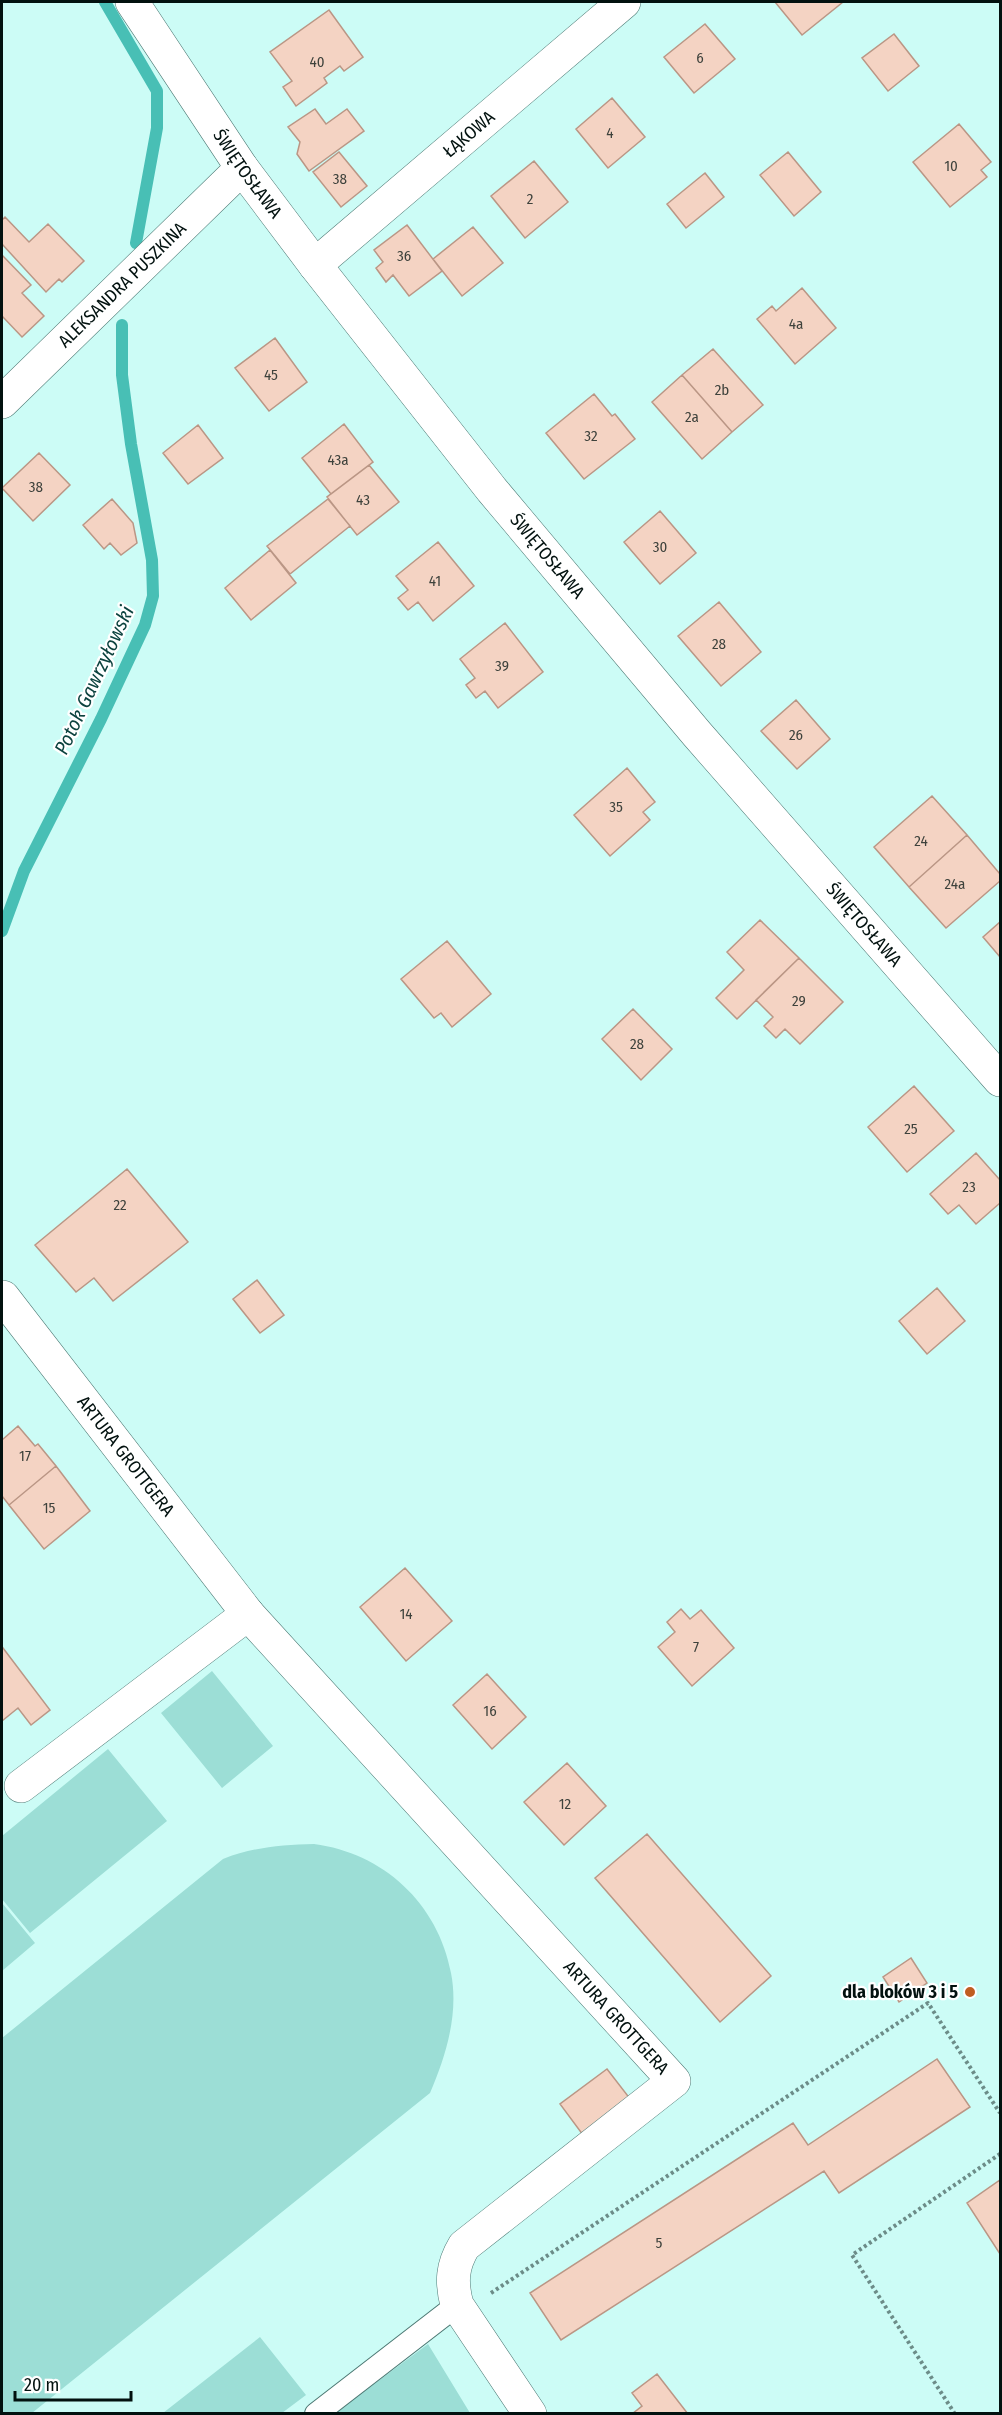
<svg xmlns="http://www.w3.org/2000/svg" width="1002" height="2415" font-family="'Fira Sans Condensed',sans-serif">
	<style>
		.green { fill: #9cded6 }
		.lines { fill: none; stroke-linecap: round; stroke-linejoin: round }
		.stream { stroke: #48bfb5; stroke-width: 12 }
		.building { fill: #f4d3c3; stroke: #ba9685; stroke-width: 1.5 }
		.service-casing { stroke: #4d7974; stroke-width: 24 }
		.minor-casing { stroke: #4d7974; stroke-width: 34 }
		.tertiary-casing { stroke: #4d7974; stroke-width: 34 }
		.path { stroke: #6c8c88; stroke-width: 4; stroke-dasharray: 3 3; stroke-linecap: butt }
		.service { stroke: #fff; stroke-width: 22 }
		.minor { stroke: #fff; stroke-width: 33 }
		.tertiary { stroke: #fff; stroke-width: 33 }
		.poi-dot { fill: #c05e22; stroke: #fff; stroke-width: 2 }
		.labels { text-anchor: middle; stroke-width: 4.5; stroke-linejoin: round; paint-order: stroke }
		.number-label { font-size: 15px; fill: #3e423c }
		.street-label { font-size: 18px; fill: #02110f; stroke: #fff }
		.poi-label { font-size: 18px; font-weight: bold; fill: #02110f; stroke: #fff; text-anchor: end }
		.water-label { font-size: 20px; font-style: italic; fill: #0d433f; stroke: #fff }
	</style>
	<rect width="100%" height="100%" fill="#ccfcf6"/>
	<!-- green -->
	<path class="green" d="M212 1671 273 1746 222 1788 161 1713Z
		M108 1749 167 1821 30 1933 2 1899V1836Z
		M314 1844C383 1853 438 1903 451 1973 459 2013 446 2056 430 2093L32 2413H2V2038L223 1859C253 1847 282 1845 314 1844Z
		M2 1903 35 1943 2 1971Z
		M260 2337 306 2395 282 2413H163Z
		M428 2344 470 2413H335Z"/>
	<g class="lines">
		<!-- stream -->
		<path class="stream" d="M105 2 157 91V128L136 243
			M2 931 24 871 101 719 145 625 153 596 152 560 131 444 122 375V325"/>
	</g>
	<!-- building -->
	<path class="building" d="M775 2H843L802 35Z
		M329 10 363 57 344 71 340 66 324 78 327 83 296 106 283 87 292 81 270 52Z
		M705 24 735 59 694 93 664 57Z
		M894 34 919 66 888 91 862 58Z
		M612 98 645 137 608 168 576 129Z
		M315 109 326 124 347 109 364 131 309 171 297 154 300 142 288 127Z
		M959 124 991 162 981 170 987 177 950 207 913 162Z
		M339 152 367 186 341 207 313 172Z
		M788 152 821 192 794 216 760 175Z
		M534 161 568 202 525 238 491 196Z
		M705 173 724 197 686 228 667 204Z
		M5 217 29 242 48 224 84 261 62 282 59 279 46 292 2 244V220Z
		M407 225 442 271 409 296 393 275 386 282 376 268 383 262 374 250Z
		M473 227 503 263 462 296 433 259Z
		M2 255 31 285 22 293 44 316 22 337 2 316Z
		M802 288 836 328 795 364 757 319 772 306 776 311Z
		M275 338 307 382 269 411 235 368Z
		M713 349 763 405 732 432 682 375Z
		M682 375 732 432 702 459 652 402Z
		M594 394 612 416 615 414 635 439 584 479 546 433Z
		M344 424 373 462 331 494 302 458Z
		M198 425 223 458 188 484 163 453Z
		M39 453 70 485 33 521 2 488Z
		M369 465 399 502 357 535 327 497Z
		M112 499 133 523 137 543 121 555 110 543 104 549 83 525Z
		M328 499 350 526 290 574 267 546Z
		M660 511 696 553 660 584 624 542Z
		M438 542 474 586 433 621 418 602 408 610 398 598 408 590 396 576Z
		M270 550 296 583 251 620 225 588Z
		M719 602 761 652 721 686 678 636Z
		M505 623 543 672 498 708 485 691 476 698 466 685 475 678 460 659Z
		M796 700 830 739 797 769 761 731Z
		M627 768 655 802 643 812 650 820 610 856 574 815Z
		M932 796 967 835 909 887 874 847Z
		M967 835 1000 874V881L946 928 909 887Z
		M760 920 799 958 737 1019 716 998 744 970 727 952Z
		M1000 922V957L983 937Z
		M447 941 491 994 452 1027 441 1013 434 1018 401 979Z
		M799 958 843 1002 800 1044 785 1029 776 1038 764 1026 773 1017 756 1000Z
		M633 1009 672 1049 641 1080 602 1039Z
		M914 1086 954 1131 907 1172 868 1127Z
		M976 1153 1000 1180V1203L976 1224 959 1205 948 1214 930 1194Z
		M127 1169 188 1242 113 1301 94 1278 76 1292 35 1245Z
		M257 1280 284 1315 260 1333 233 1299Z
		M937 1288 965 1321 927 1354 899 1321Z
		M18 1426 35 1446 38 1444 56 1466 9 1505 2 1496V1440Z
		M56 1466 90 1511 44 1549 9 1505Z
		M405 1568 452 1621 406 1661 360 1607Z
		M681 1609 690 1619 701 1610 734 1648 692 1686 658 1647 675 1632 667 1622Z
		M3 1648 50 1710 31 1725 18 1708 2 1721V1649Z
		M487 1674 526 1717 492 1749 453 1705Z
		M567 1763 606 1806 564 1845 524 1802Z
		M647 1834 771 1976 720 2022 595 1878Z
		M911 1958 927 1983 899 2002 883 1977Z
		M937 2059 970 2107 839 2193 824 2171 561 2340 530 2293 793 2123 808 2145Z
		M607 2069 631 2100 583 2135 560 2104Z
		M1000 2180V2254L967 2203Z
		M657 2374 688 2414H632L642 2406 632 2393Z"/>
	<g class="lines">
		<!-- service casing -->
		<g class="service-casing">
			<path id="service" d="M316 2414 457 2305"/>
		</g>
		<!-- minor casing -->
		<g class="minor-casing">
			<g id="minor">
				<path id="s1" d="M315 265 624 2"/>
				<path id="s2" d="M2 402 242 168"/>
				<path id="s3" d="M3 1297 248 1614"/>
				<path id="s4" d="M21 1786 248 1614 674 2081 464 2246C452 2266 451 2282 457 2305L530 2414"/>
			</g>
		</g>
		<!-- tertiary casing -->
		<g class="tertiary-casing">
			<g id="tertiary">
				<path id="s5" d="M132 2 242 168 315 265 492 490 697 734 1000 1080"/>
			</g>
		</g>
		<!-- path -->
		<path class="path" d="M491 2293 928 2003 1000 2113
			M955 2414 852 2255 1000 2154"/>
		<!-- service -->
		<use href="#service" class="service"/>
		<!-- minor -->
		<use href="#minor" class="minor"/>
		<!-- tertiary -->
		<use href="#tertiary" class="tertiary"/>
	</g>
	<!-- markers -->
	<circle class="poi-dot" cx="970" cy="1992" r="6"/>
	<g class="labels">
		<!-- number labels -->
		<g class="number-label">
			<text x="700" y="63">6</text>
			<text x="317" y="67">40</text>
			<text x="610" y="138">4</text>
			<text x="951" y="171">10</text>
			<text x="340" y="184">38</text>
			<text x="530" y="204">2</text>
			<text x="404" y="261">36</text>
			<text x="796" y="329">4a</text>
			<text x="271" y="380">45</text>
			<text x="722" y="395">2b</text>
			<text x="692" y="422">2a</text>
			<text x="591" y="441">32</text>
			<text x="338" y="465">43a</text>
			<text x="36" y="492">38</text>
			<text x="363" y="505">43</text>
			<text x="660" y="552">30</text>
			<text x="435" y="586">41</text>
			<text x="719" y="649">28</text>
			<text x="502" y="671">39</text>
			<text x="796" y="740">26</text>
			<text x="616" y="812">35</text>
			<text x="921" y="846">24</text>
			<text x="955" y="889">24a</text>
			<text x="799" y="1006">29</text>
			<text x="637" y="1049">28</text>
			<text x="911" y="1134">25</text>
			<text x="969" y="1192">23</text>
			<text x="120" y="1210">22</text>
			<text x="25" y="1461">17</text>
			<text x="49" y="1513">15</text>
			<text x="406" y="1619">14</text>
			<text x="696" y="1652">7</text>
			<text x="490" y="1716">16</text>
			<text x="565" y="1809">12</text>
			<text x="659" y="2248">5</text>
		</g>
		<!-- street labels -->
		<g class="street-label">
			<text dy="6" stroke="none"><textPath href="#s1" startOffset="202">ŁĄKOWA</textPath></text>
			<text dy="6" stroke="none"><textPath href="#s5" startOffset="207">ŚWIĘTOSŁAWA</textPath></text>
			<text dy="6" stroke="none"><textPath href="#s2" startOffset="168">ALEKSANDRA PUSZKINA</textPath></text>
			<text dy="6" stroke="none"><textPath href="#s5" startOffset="693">ŚWIĘTOSŁAWA</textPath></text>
			<text dy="6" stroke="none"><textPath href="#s5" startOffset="1179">ŚWIĘTOSŁAWA</textPath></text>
			<text dy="6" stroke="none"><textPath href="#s3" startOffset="201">ARTURA GROTTGERA</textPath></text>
			<text dy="6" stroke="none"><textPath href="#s4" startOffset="831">ARTURA GROTTGERA</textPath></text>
		</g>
		<!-- poi labels -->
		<g class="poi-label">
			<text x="958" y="1998">dla bloków 3 i 5</text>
		</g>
		<!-- water labels -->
		<g class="water-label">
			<text transform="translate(94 680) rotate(-65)" y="7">Potok Gawrzyłowski</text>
		</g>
	</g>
	<!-- border -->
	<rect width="1002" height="2415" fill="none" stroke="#02110f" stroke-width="6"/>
	<!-- scale -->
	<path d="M15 2391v9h116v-9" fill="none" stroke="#02110f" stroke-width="3"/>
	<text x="24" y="2391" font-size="18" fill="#02110f" stroke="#ffffff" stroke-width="4.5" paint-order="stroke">20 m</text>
</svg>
